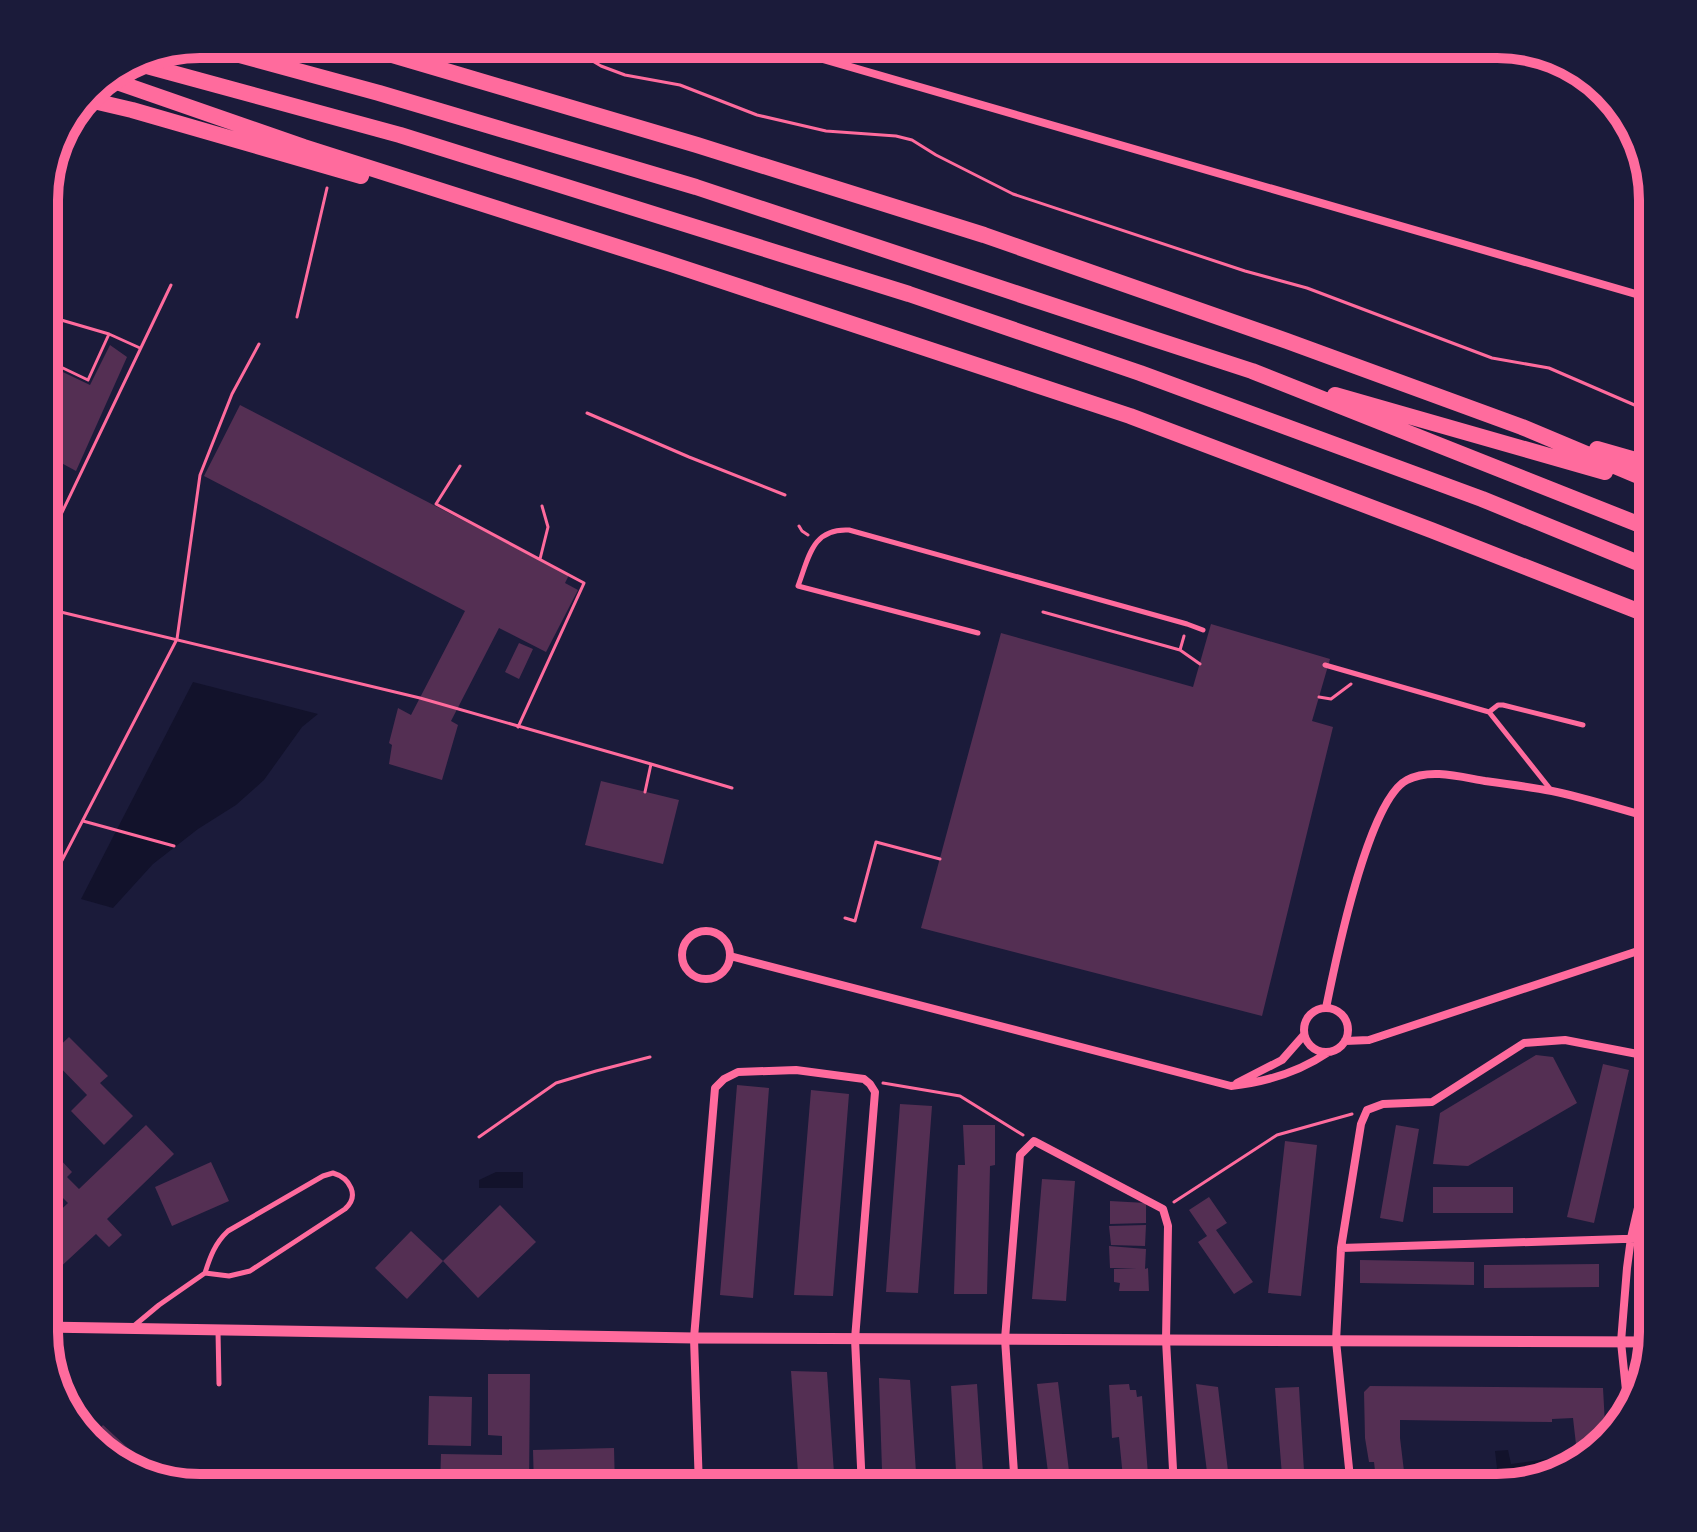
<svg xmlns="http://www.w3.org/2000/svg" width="1697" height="1532" font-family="'Varela Round',sans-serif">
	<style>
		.water { fill: #12122b }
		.building { fill: #542f53 }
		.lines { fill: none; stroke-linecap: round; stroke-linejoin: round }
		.path { stroke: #ff6b9d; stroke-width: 3 }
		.service { stroke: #ff6b9d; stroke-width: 5 }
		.minor { stroke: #ff6b9d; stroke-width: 8 }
		.tertiary { stroke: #ff6b9d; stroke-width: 11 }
		.motorway { stroke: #ff6b9d; stroke-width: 16 }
		.rim { fill: none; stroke: #ff6b9d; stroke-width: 10 }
	</style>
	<rect width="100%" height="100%" fill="#1b1b3a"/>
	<!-- water -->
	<path class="water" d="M193 682 318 714 302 727 264 780 236 805 198 829 153 864 113 908 81 899Z
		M496 1172H523V1188H479V1180Z
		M1508 1450 1511 1464 1547 1459 1550 1477 1499 1485 1495 1451Z"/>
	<!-- building -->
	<path class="building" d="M110 345 127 357 76 471 54 459 44 474V363L90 385Z
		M240 405 569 575 565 583 578 590 546 652 499 628 451 721 458 725 442 780 389 764 392 745 389 743 398 708 411 715 465 611 204 476Z
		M1211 624 1330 659 1312 721 1333 727 1262 1016 921 928 1001 633 1193 687Z
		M519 643 533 649 519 679 505 672Z
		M601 781 679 800 663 864 585 845Z
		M69 1037 108 1076 100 1083 133 1116 104 1145 71 1111 87 1095 49 1056Z
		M1536 1055 1553 1057 1577 1103 1468 1166 1433 1164 1440 1113Z
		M1603 1064 1629 1070 1594 1223 1567 1217Z
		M737 1085 769 1088 753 1298 720 1295Z
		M811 1090 849 1094 833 1296 794 1295Z
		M900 1104 932 1106 918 1293 886 1292Z
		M146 1125 174 1154 107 1219 122 1235 109 1247 96 1234 55 1272 44 1261V1226L68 1203 54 1189 44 1198V1142L72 1172 67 1177 79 1189Z
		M963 1125H995V1165L990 1166 987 1294H954L958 1165H965Z
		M1396 1125 1419 1129 1403 1222 1380 1218Z
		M1285 1141 1317 1145 1301 1296 1268 1293Z
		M211 1162 229 1201 172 1226 155 1187Z
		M1042 1179 1075 1181 1066 1301 1032 1299Z
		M1433 1187H1513V1213H1433Z
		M1209 1197 1227 1223 1216 1230 1253 1282 1234 1294 1198 1242 1207 1236 1189 1210Z
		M1110 1201 1146 1203V1223L1110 1224Z
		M500 1205 536 1242 478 1298 443 1261Z
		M1146 1225 1145 1246 1111 1245 1109 1226Z
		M411 1231 443 1261 407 1299 375 1268Z
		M1109 1246 1146 1249 1145 1269 1148 1268 1149 1291H1119L1120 1283 1114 1282V1269L1137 1268H1110Z
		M1360 1260 1474 1262V1285L1360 1283Z
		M1599 1264V1287L1484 1288V1265Z
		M791 1371 827 1372 835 1488H799Z
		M488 1374H530L529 1488H440L441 1454 502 1455V1436L488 1435Z
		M879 1378 910 1380 917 1488H884L882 1470Z
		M1058 1382 1068 1463 1071 1488H1050L1041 1417 1037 1384Z
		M977 1384 984 1488H957L951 1386Z
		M1129 1384 1130 1390H1136L1137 1397 1142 1396 1149 1488H1124L1119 1437 1112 1438 1109 1385Z
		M1196 1384 1218 1387 1230 1488H1209Z
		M1370 1386 1603 1388 1606 1443 1578 1462 1573 1418 1552 1419V1422L1400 1420V1438L1406 1488H1377L1374 1462H1369L1365 1438 1364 1392Z
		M1299 1387 1305 1488H1283L1275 1388Z
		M429 1396 472 1397 471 1446 428 1445Z
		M103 1425 129 1449 118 1462 89 1441Z
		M614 1448 615 1488H534L533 1450Z"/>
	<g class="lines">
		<!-- path -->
		<path class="path" d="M564 44 601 66 625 75 680 85 757 115 826 131 896 136 912 140 936 155 1013 194 1245 271 1307 288 1492 358 1549 368 1653 413
			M44 315 109 334
			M297 317 327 188
			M44 359 88 380 109 334 140 348
			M587 413 689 457 785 495
			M460 466 436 504 584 583 518 727
			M799 526 802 531 808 535
			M44 550 171 285
			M540 559 548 527 542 506
			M44 608 420 698 651 764 645 792
			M1043 612 1180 650 1184 636
			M1180 650 1200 664
			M1319 697 1331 699 1351 684
			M651 764 732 788
			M83 821 174 846
			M44 895 177 639 200 475 232 394 259 344
			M845 918 855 921 876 842 940 859
			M883 1083 960 1096 1023 1135
			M479 1137 556 1083 596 1071 650 1057
			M1174 1202 1277 1135 1352 1114"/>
		<!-- service -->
		<path class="service" d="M978 633 798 586C809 557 812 528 849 530L1187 624 1203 630
			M1325 665 1489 712 1551 790
			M1489 712 1498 705H1503L1583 725
			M135 1325 159 1305 205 1273 229 1276 250 1271 345 1209C360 1196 350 1178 333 1173L323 1176 228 1231C215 1243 210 1257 205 1273
			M218 1331 219 1384"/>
		<!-- minor -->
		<path class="minor" d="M771 44 1653 299
			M682 955a24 24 0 1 1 48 0a24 24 0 1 1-48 0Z
			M730 956 1231 1086C1265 1082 1299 1072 1327 1053
			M1304 1030a22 22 0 1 1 44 0a22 22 0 1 1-44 0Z
			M1326 1008C1335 963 1368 800 1407 780 1430 768 1461 777 1485 781 1508 784 1530 787 1552 791 1586 798 1619 809 1653 818
			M1345 1041 1369 1040 1653 946
			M1237 1083 1282 1060 1304 1035
			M1341 1248 1653 1238
			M1627 1400 1621 1342 1627 1268 1631 1238 1653 1143
			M699 1488 694 1338 715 1088 724 1079 738 1072 796 1070 864 1079 870 1084 875 1092 855 1339 862 1488
			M1015 1488 1005 1339 1020 1155 1034 1141 1163 1209 1168 1226 1166 1340 1174 1488
			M1351 1488 1336 1341 1341 1248 1361 1124 1367 1110 1383 1104 1432 1102 1524 1043 1565 1040 1653 1057"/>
		<!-- tertiary -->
		<path class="tertiary" d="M44 1327 694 1338 1653 1342"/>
		<!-- motorway -->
		<path class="motorway" d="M199 44 379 93 696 187 1157 340 1252 371 1653 530
			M355 44 697 145 984 235 1287 341 1522 427 1653 482
			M143 65 400 135 909 294 1140 373 1482 499 1653 569
			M108 79 304 147 671 264 1130 416 1431 530 1653 617
			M85 99 132 110 361 176
			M1335 395 1605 472
			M1597 449 1653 465"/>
	</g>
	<!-- crop -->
	<path d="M0 0H1697V1532H0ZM200 58H1497A142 142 0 0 1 1639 200V1332A142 142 0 0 1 1497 1474H200A142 142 0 0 1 58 1332V200A142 142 0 0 1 200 58Z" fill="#1b1b3a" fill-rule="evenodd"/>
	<path class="rim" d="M200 58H1497A142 142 0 0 1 1639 200V1332A142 142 0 0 1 1497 1474H200A142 142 0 0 1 58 1332V200A142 142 0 0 1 200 58Z"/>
</svg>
